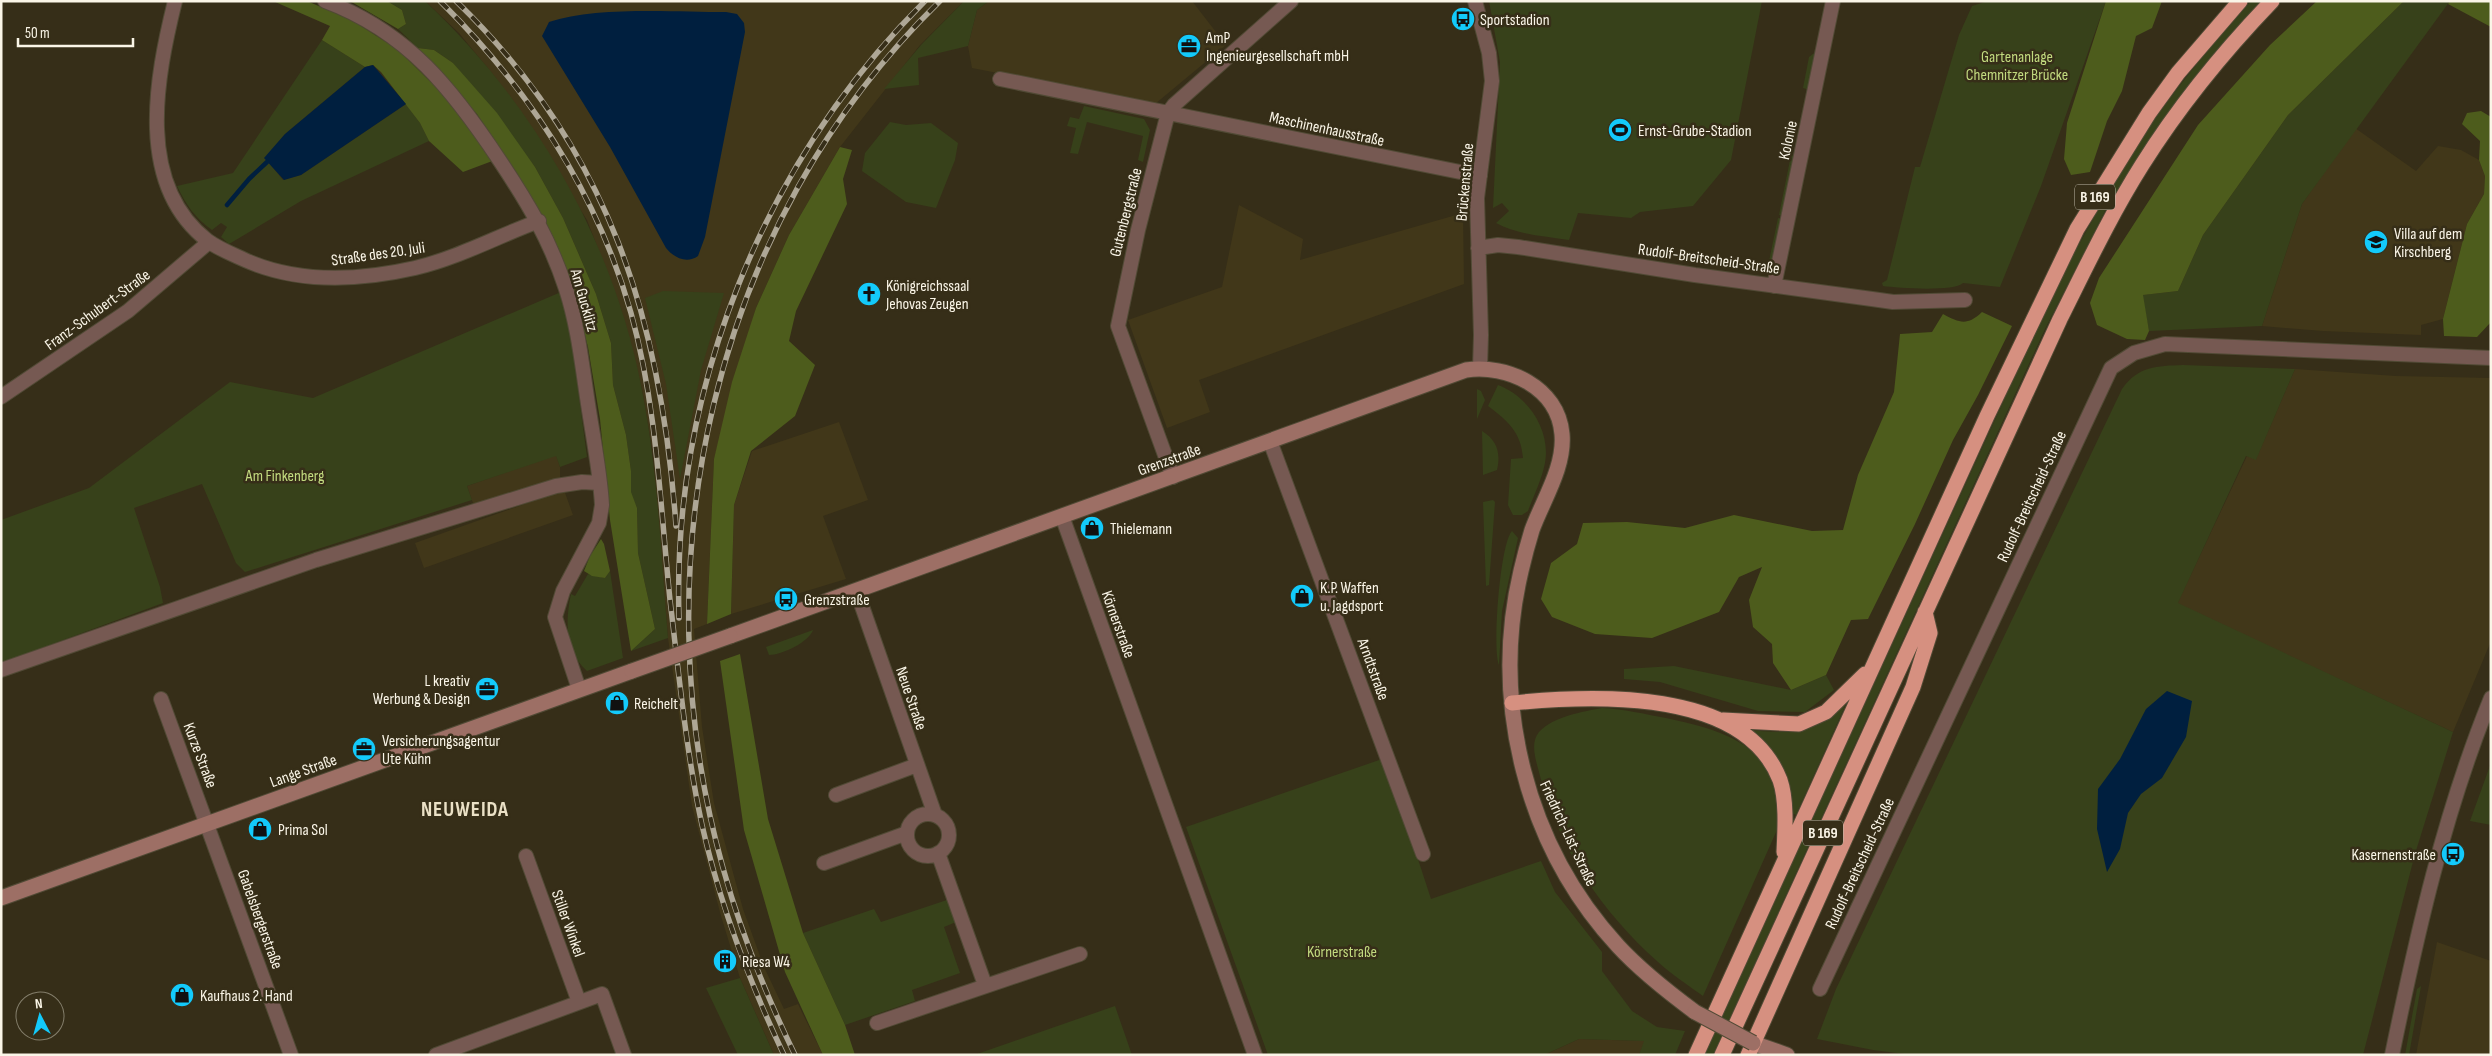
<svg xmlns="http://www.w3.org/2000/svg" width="2492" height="1056" font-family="'Sofia Sans Condensed',sans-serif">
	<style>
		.built { fill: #413719 }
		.green { fill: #37411a }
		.forest { fill: #4d5c1c }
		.water { fill: #001f3f }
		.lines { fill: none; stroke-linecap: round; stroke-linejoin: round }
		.stream { stroke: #001f3f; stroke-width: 4.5 }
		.street-casing { stroke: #514a35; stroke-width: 16 }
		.secondary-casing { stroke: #514a35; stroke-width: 17 }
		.highway-casing { stroke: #514a35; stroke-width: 17 }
		.street { stroke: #765952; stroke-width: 14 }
		.secondary { stroke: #9d6f65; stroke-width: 15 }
		.highway { stroke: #d69080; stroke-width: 15 }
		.rail-casing { stroke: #aea796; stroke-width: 5.5 }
		.rail { stroke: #362e18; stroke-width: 4; stroke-dasharray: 11; stroke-linecap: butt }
		.secondary-bridge-casing { stroke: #514a35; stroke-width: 17; stroke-linecap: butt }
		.secondary-bridge { stroke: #9d6f65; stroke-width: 15 }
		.labels { text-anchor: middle; stroke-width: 5; stroke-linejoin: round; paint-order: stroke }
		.shield { fill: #362e18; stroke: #bfb9a9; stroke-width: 1 }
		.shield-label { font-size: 15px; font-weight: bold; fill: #faf5e7 }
		.poi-label { font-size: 16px; fill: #faf5e7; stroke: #362e18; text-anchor: start }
		.park-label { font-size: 16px; fill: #c2da7f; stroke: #362e18 }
		.street-label { font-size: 16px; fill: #faf5e7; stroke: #362e18 }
		.district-label { font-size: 21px; font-weight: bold; letter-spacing: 1px; fill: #ebe1c6; stroke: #362e18 }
	</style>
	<rect width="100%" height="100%" fill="#362e18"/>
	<!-- built -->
	<path class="built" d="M425 1H964L920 45 840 147 789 235 756 308 714 459 707 624 694 629 702 727 714 803 743 909 764 967 784 1009 798 1004 823 1055H774L740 978 721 916 692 806 668 638 653 455 642 389 621 309 587 220 495 77 459 33Z
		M989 1H1192L1226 45 1155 104 972 68 968 46 977 10Z
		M2355 128 2416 171 2438 146 2461 150 2479 160 2485 176 2484 194 2467 224 2443 319 2421 325V335L2323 331 2262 326 2302 204Z
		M1239 205 1303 239 1300 260 1463 213 1464 284 1199 380 1210 412 1167 428 1128 320 1222 287Z
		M2295 369 2396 376 2491 378V641L2453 732 2177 604 2247 456 2256 459Z
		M839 422 868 500 823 516 846 579 731 614 734 505 752 451Z
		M556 455 560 467V478L474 506 467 486Z
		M564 490 573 515 424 568 415 543Z
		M2437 942 2491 961V1055H2416Z
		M1579 1039 1645 1041 1639 1055H1544Z"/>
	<!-- green -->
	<path class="green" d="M387 1H425C535 104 614 242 642 390 658 472 661 555 668 638L631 651 655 629 638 553 637 508 630 492 631 471 626 435 613 385 611 343 596 294 563 218 535 167 516 142 453 63 434 50 418 48 398 29 406 24 402 10Z
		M964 1H989L977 10 968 46 918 58 919 85 884 89 921 45Z
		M1489 1H1762L1731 160 1693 206 1640 212 1631 218 1578 213 1569 240C1545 236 1518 235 1496 223L1509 211 1502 203 1493 208 1500 62Z
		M1988 1H2106L2041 186 2000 287 1963 283C1954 292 1897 288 1883 286L1882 283 1887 280 1915 167H1920L1959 35 1972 6Z
		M2251 1H2262L2206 63 2153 134 2107 207 2045 329 1713 1055H1704L2059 280C2088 229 2115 177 2148 129 2179 84 2214 42 2251 1Z
		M2404 1H2450L2302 204 2262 326 2149 331 2142 295 2178 291 2203 235 2288 115Z
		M322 40 365 67 285 134 265 158 283 180 301 175 406 104 420 123 429 141 301 201 229 244 221 237 227 227 221 223 212 230C195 218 186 205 177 186L233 173Z
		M1818 50 1810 90 1803 88 1809 57Z
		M1084 106 1144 119 1150 130 1143 162 1138 160 1143 136 1087 122 1078 154 1070 153 1076 128 1067 126 1070 117 1079 119Z
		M890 122 906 125 931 123 958 143 955 160 936 208 906 202 862 171 865 153Z
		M1791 155 1796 156 1784 216 1779 215Z
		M1778 218 1783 219 1773 267 1768 266Z
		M663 291 724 293 701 370 680 479 666 384 645 298Z
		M561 292 571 337 587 457 560 467 556 456 467 486 472 500 245 572 236 563 202 484 134 508 160 587 163 603 1 663V520L89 488 230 382 313 398Z
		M2183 365 2295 369 2256 460 2246 456 2178 603 2453 732 2415 854 2363 1055H1912L1873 1050 1817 1039 1836 989 2122 389C2138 366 2157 366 2183 365Z
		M1498 385C1528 396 1551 430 1545 463 1542 479 1534 495 1528 511L1522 515H1513L1508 505 1511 459 1523 458C1521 432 1508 421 1488 406Z
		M1477 389 1481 391 1485 400 1477 419Z
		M1482 431C1497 440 1501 453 1497 470L1483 475Z
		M1493 500 1495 502 1489 585 1486 586 1483 502Z
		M1512 531 1518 538 1502 611 1499 665C1492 650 1500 543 1512 531Z
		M610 571 623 658 587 671C565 652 565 621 571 594L575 596 588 574 605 578Z
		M813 630C809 642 782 655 769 655L766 647Z
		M1674 666 1791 690 1826 675 1834 690 1805 712 1758 711 1660 682 1624 679V669Z
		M1846 704 1796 815 1792 813C1790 775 1781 754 1751 730 1792 735 1814 730 1846 704Z
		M1602 708C1624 709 1644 714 1666 718 1706 727 1756 737 1774 781 1780 796 1777 814 1777 830L1703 996C1688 985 1672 975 1658 962 1602 912 1559 849 1540 776 1537 763 1529 744 1539 732 1554 716 1582 712 1602 708Z
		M1385 758 1431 899 1541 861 1555 892 1602 952V971L1632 1011 1657 1027 1685 1031 1675 1055H1639L1644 1041 1579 1039 1544 1055H1268L1186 827Z
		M2491 763V825L2470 821Z
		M947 900 956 922 944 927 960 973 912 990 915 1001 845 1025 803 933 874 909 881 922Z
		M740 978 774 1055H738L706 988Z
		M2421 986 2409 1055H2405L2417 989Z
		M1115 1006 1132 1055H974Z"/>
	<!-- forest -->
	<path class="forest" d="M273 1H307L353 21 397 49 442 93 495 160 463 172 429 141 420 123 381 72 373 65 365 67 322 40 330 26Z
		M350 1H387L402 10 406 24 398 29Z
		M2106 1H2162L2152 28 2136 36 2122 91 2107 121 2090 172 2071 175 2064 159 2067 123Z
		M2317 1H2404L2288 115 2203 235 2178 291 2143 295 2149 331 2145 340 2127 339 2097 325 2090 303 2099 278 2198 125 2270 45Z
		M2450 1H2491V27L2448 4Z
		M418 48 434 50 453 63 497 113 535 167 563 218 596 294 611 343 613 385 626 435 631 471V492L637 508 638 553 655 629 631 651 610 520 600 419 588 347 576 301 543 217 517 173 477 114Z
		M2481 111 2491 117V322L2477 337 2444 336 2443 319 2467 224 2484 194 2485 176 2479 160 2480 141 2462 124 2467 113Z
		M840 147 852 150 843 179 847 204 796 311 789 341 815 365 795 416 751 451 734 505 731 614 707 624 714 459 732 382 756 308 789 235Z
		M1982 312 2012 326 1978 395 1953 440 1915 524 1868 619 1851 620 1826 675 1791 690 1773 663 1772 644 1753 627 1749 600 1762 567 1739 577 1719 612 1652 638 1595 634 1552 617 1541 599 1551 563 1577 544 1583 523 1627 522 1685 528 1734 515 1812 531 1843 530 1858 475 1894 392 1900 334 1932 332 1943 314C1960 323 1967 326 1982 312Z
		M601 539 604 544 610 571 605 578 592 576 584 571 590 556Z
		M740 654 768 819 803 933 845 1025 855 1055H823L785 972 744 830 720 661Z"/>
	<!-- water -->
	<path class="water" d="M726 12 737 14 744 23 745 32 705 237 698 256C687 264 674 258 666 248L610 147 542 36 549 22C596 6 675 12 726 12Z
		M373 65 406 104 301 175 284 180 264 158 285 134 365 67Z
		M2167 691 2192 701 2186 737 2162 778 2141 794 2128 813 2120 849 2107 872 2097 829 2098 789 2120 759 2146 709Z"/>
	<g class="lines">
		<!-- stream -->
		<path class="stream" d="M227 205 249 179 267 162"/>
		<!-- street casing -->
		<g class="street-casing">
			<path id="street" d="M175 1C156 78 135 185 208 241 219 249 232 254 245 260 299 284 358 281 415 268 458 258 498 236 539 221
				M325 1C408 32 453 90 500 161 528 203 550 240 566 289 578 326 582 365 588 404 593 437 600 471 602 505L599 523 563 591 555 617 579 689
				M1475 1 1489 53 1492 81 1477 198 1481 335 1480 368
				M1000 79 1480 176
				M1478 248 1498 245 1518 247 1695 275 1872 299 1893 302 1965 300
				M1774 286 1833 1
				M1 397 128 311 209 242
				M1270 441 1423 854
				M1173 477 1118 326 1138 230 1168 113 1174 105 1291 1
				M1062 516 1255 1055
				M857 592 935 815
				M1 670 316 560 556 486 582 482 600 483
				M161 699 291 1055
				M836 795 917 765
				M907 835a21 21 0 1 1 42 0a21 21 0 1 1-42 0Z
				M938 853 985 985
				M526 856 579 1002
				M824 863 907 833
				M1820 989 2111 368 2134 353 2165 344 2491 358
				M877 1023 1080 954
				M436 1055 602 994 624 1055
				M2392 1055C2417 934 2444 813 2491 698"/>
		</g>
		<!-- secondary casing -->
		<g class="secondary-casing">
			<path id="secondary" d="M730 636 1466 370C1507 364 1558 387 1562 434 1565 467 1543 500 1532 530 1528 543 1524 558 1521 571 1490 702 1526 846 1618 946 1641 971 1668 992 1695 1012
				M1 898 632 671
				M1753 1043 1787 1055"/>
		</g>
		<!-- highway casing -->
		<g class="highway-casing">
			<path id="highway" d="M1512 703C1592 695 1744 687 1780 780 1787 800 1785 831 1784 852
				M1723 720 1799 724 1826 712 1865 674
				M1696 1055 1987 416 2077 229 2149 113 2178 73 2240 1
				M1722 1055 2060 319C2086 267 2111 214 2142 165 2179 106 2224 51 2272 1
				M1748 1055 1913 687 1930 633 1925 612"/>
		</g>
		<!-- street -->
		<use href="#street" class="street"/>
		<!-- secondary -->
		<use href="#secondary" class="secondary"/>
		<!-- highway -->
		<use href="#highway" class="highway"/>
		<!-- rail casing -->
		<g class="rail-casing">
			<path id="rail" d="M440 1C528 88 597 193 631 313 657 407 660 503 670 600 679 675 686 751 702 825 720 905 749 981 784 1055
				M456 1C609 149 661 319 676 526
				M679 618C672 390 763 162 925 1
				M795 1055C766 995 741 933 723 868 638 564 711 224 940 1"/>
		</g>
		<!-- rail -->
		<use href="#rail" class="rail"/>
		<!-- secondary-bridge casing -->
		<g class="secondary-bridge-casing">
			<path id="secondary-bridge" d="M632 671 730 636
				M1695 1012 1753 1043"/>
		</g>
		<!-- secondary-bridge -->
		<use href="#secondary-bridge" class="secondary-bridge"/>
	</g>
	<!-- icons -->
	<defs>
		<g id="bus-disc" transform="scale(1.25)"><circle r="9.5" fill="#13cafb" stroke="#362e18"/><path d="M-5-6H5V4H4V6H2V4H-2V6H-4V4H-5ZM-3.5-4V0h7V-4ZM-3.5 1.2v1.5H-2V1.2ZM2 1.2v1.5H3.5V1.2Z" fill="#111"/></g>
		<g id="office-disc" transform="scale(1.25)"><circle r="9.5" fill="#13cafb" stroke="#362e18"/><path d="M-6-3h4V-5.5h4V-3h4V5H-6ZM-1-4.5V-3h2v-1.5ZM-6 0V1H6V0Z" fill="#111"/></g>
		<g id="stadium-disc" transform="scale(1.25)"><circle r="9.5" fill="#13cafb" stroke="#362e18"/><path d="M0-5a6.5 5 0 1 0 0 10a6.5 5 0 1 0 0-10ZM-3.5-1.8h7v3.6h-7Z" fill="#111"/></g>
		<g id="school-disc" transform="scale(1.25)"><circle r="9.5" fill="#13cafb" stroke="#362e18"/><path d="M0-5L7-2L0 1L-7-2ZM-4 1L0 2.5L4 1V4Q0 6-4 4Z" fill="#111"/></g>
		<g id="church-disc" transform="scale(1.25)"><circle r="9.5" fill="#13cafb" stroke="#362e18"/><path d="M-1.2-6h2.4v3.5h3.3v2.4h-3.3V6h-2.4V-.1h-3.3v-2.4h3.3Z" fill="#111"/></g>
		<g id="shop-disc" transform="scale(1.25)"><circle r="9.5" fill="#13cafb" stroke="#362e18"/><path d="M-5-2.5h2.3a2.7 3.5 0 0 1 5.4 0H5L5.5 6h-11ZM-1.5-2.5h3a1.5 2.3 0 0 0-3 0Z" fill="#111"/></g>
		<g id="building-disc" transform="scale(1.25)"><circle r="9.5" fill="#13cafb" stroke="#362e18"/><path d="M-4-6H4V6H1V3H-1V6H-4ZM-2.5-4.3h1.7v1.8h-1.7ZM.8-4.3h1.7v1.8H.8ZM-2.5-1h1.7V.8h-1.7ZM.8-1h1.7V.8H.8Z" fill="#111"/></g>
	</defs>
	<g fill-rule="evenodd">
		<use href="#bus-disc" x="1463" y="19"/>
		<use href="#office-disc" x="1189" y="46"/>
		<use href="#stadium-disc" x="1620" y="130"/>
		<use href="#school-disc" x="2376" y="242"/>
		<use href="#church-disc" x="869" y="294"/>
		<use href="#shop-disc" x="1092" y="528"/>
		<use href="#shop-disc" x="1302" y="596"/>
		<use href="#bus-disc" x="786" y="599"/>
		<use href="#office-disc" x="487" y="689"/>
		<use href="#shop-disc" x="617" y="703"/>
		<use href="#office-disc" x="364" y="749"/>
		<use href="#shop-disc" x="260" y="829"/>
		<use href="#bus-disc" x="2453" y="854"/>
		<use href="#building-disc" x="725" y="961"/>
		<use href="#shop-disc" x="182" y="995"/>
	</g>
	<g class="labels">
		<!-- shield labels -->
		<g class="shield">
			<rect x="2075" y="184.5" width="40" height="25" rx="4"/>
			<rect x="1803" y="820.5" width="40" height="25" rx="4"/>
		</g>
		<g class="shield-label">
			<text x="2095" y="202">B 169</text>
			<text x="1823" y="838">B 169</text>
		</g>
		<!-- poi labels -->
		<g class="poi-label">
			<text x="1480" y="25">Sportstadion</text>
			<text x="1206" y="43">AmP<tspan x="1206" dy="18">Ingenieurgesellschaft mbH</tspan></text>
			<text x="1638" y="136">Ernst-Grube-Stadion</text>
			<text x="2394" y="239">Villa auf dem<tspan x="2394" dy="18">Kirschberg</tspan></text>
			<text x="886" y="291">Königreichssaal<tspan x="886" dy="18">Jehovas Zeugen</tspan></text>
			<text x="1110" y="534">Thielemann</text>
			<text x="1320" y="593">K.P. Waffen<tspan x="1320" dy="18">u. Jagdsport</tspan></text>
			<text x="804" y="605">Grenzstraße</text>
			<text x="470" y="686" text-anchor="end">L kreativ<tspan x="470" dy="18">Werbung &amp; Design</tspan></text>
			<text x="634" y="709">Reichelt</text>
			<text x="382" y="746">Versicherungsagentur<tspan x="382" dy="18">Ute Kühn</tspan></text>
			<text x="278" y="835">Prima Sol</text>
			<text x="2436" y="860" text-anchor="end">Kasernenstraße</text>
			<text x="742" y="967">Riesa W4</text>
			<text x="200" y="1001">Kaufhaus 2. Hand</text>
		</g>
		<!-- park labels -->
		<g class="park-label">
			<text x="2017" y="62">Gartenanlage<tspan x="2017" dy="18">Chemnitzer Brücke</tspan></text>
			<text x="285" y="481">Am Finkenberg</text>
			<text x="1342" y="957">Körnerstraße</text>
		</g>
		<!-- street labels -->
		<g class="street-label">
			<text transform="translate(1327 128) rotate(12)" y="6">Maschinenhausstraße</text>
			<text transform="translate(1787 140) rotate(-78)" y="6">Kolonie</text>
			<text transform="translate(1464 182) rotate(-85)" y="6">Brückenstraße</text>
			<text transform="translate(1125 212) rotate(-76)" y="6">Gutenbergstraße</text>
			<text transform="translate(378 253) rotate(-8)" y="6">Straße des 20. Juli</text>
			<text transform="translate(1709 258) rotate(8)" y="6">Rudolf-Breitscheid-Straße</text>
			<text transform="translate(585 300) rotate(74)" y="6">Am Gucklitz</text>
			<text transform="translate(97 309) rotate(-36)" y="6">Franz-Schubert-Straße</text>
			<text transform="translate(1169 459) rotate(-20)" y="6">Grenzstraße</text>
			<text transform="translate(2031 496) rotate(-65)" y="6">Rudolf-Breitscheid-Straße</text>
			<text transform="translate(1119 624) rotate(70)" y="6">Körnerstraße</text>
			<text transform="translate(1374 669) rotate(70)" y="6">Arndtstraße</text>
			<text transform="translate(912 698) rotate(71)" y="6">Neue Straße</text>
			<text transform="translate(201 755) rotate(69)" y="6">Kurze Straße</text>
			<text transform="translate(303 770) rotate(-20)" y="6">Lange Straße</text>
			<text transform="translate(1569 833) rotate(65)" y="6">Friedrich-List-Straße</text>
			<text transform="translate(1859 863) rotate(-65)" y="6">Rudolf-Breitscheid-Straße</text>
			<text transform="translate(261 919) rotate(70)" y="6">Gabelsbergerstraße</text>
			<text transform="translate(569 923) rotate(70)" y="6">Stiller Winkel</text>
		</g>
		<!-- district labels -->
		<g class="district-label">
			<text x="465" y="816">NEUWEIDA</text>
		</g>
	</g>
	<!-- border -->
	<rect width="2492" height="1056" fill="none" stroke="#faf5e7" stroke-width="5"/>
	<!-- north arrow -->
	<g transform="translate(40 1016) rotate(354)"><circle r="24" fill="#362e18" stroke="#847e6b"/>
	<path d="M0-4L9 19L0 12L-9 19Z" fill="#13cafb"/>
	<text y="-8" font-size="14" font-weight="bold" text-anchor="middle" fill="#faf5e7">N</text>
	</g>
	<!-- scale -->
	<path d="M18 38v8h115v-8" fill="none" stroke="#faf5e7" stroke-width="2.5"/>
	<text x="25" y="38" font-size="15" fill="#faf5e7" stroke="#362e18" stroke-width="4" paint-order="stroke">50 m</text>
</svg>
